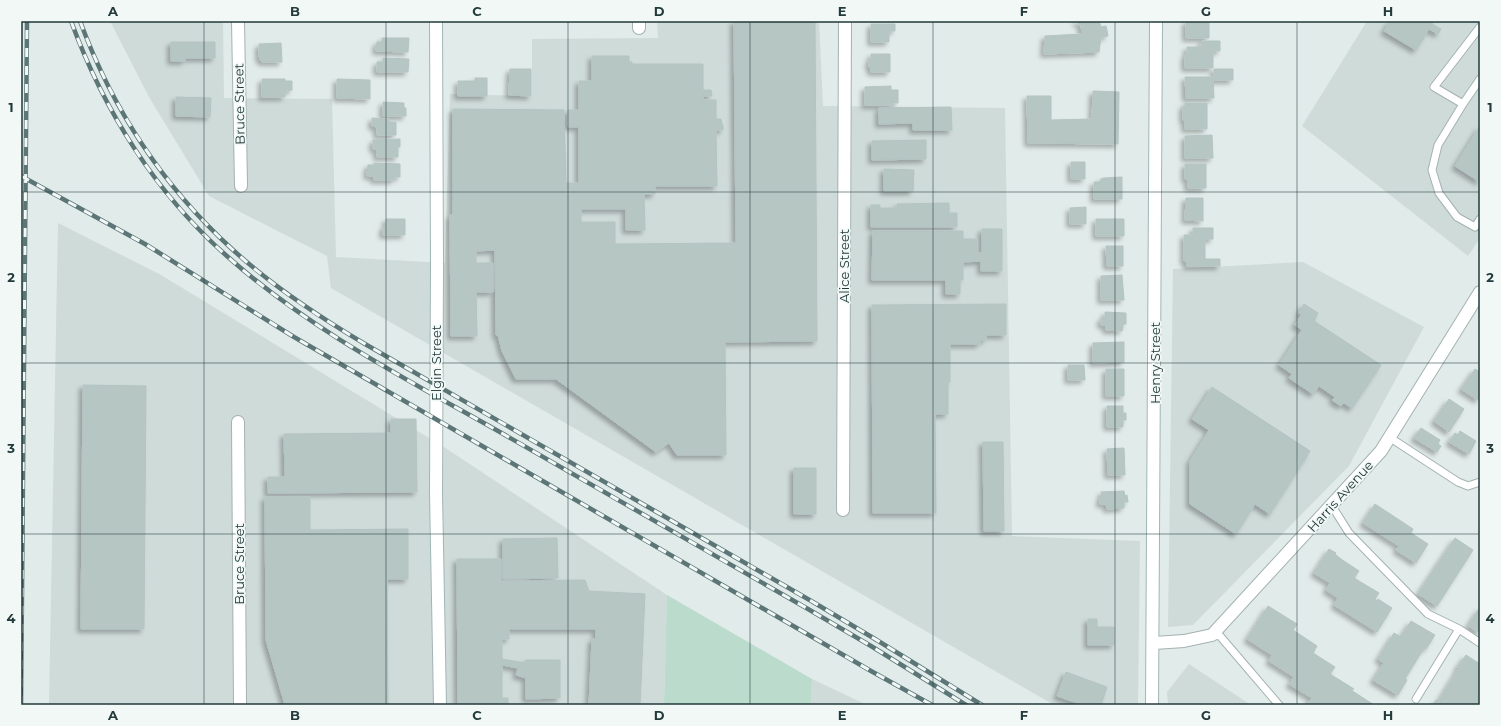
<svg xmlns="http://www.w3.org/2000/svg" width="1501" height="726" font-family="Montserrat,sans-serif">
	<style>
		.built { fill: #cfdbd9 }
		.green { fill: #bbdbcd }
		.building { fill: #b6c6c3; stroke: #b4c4c2; filter: url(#shadow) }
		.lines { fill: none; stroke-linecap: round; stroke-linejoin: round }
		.service-casing { stroke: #a4b2b1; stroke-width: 9 }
		.minor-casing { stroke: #a4b2b1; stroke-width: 14 }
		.secondary-casing { stroke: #a0b6b5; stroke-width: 14 }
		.service { stroke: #fff; stroke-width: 7 }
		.minor { stroke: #fff; stroke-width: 12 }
		.secondary { stroke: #fff; stroke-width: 12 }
		.rail-casing { stroke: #5c7677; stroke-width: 4.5 }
		.rail { stroke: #f1f8f6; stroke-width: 3; stroke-dasharray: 9; stroke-linecap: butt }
		.grid { fill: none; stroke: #223a3b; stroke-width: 1; stroke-opacity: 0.55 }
		.labels { text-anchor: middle; stroke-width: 3.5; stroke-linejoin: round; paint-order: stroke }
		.street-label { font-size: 13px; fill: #223a3b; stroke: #f1f8f6 }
		.neatline { fill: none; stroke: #223a3b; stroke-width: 1.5 }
		.grid-label { font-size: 13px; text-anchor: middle; font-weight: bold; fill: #223a3b }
	</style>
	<defs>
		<filter id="shadow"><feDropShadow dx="-3.5" dy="3.5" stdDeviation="2" flood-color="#0004"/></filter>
	</defs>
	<rect width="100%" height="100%" fill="#e1ebe9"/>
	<!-- built -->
	<path class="built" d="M110 21H223L224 98 332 99 336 257 445 263 450 94 532 96V39L658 38 657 21H819L823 106 1005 108 1012 536 1140 541 1138 705H1054L331 288 327 256 209 196 149 97Z
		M1367 21H1480V238L1468 256 1302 126Z
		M58 223 161 275 447 449 667 595 664 705H49Z
		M1303 262 1424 327 1349 466 1193 625 1168 627 1173 269Z
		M1189 664 1251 705H1168L1167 692Z
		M812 679 867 705H811Z"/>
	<!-- green -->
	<path class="green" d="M667 595 812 679 811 705H664Z"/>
	<!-- building -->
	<path class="building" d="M734 21H815L817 341 725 342 726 455H677L669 443 656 452 556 379H516L502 351 498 335H496L495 250 476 251V263H493V292H476L477 336H451L450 215H453V109L564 110 566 183H579V127H568V110H579V81H592V56H629V62H632V64H703V90H711L712 96H703V100H716V119H721L722 125H723V130H716L717 186H655V194H646L644 196 645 230H626V209H581V222H615V244L736 243Z
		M1075 21H1099L1101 27 1106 26 1108 36 1101 37 1099 52 1044 54 1045 36 1082 34 1081 25Z
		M1186 21H1209V38H1186Z
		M1390 21H1433L1432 24 1441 29 1438 34 1429 29 1416 50 1384 31Z
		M871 24H895V31H889V42H871Z
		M382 38H409L408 52 376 51 377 42H382Z
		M1202 41H1220V51H1213V68H1185V55H1187V47H1201Z
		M171 42H215V58H185V61H171Z
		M281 43 282 62H262V59L260 60 259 55V44Z
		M871 54H890V72H871V67H869V60H871Z
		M383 58 409 59 408 72H377V62H383Z
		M510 69H531V96L509 95Z
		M1214 69H1233V80H1214Z
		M1185 77H1213L1214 98H1186Z
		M475 78H487V96H458V81H475Z
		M262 79H285V81H292V90L285 91V97H262Z
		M337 79 370 80V99L337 98Z
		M891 86V90H898V103H892V105H865V87Z
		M1093 91 1119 92 1118 144 1028 143 1027 96H1051V120L1092 119Z
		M176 97 211 98 210 117 176 116Z
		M383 102 404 103V108H406V116H383Z
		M1185 103H1207V129H1185V120H1183V106H1185Z
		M951 107 952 130H913V123L879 124V108Z
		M372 118 389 119V122H396V135H377V127L372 126Z
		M1480 126V182L1455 166Z
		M1212 135 1213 158H1185V136Z
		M400 139V147H398V157H377V149H373V140Z
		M926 140V159L872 160V141Z
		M1071 162H1085V179H1071Z
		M374 163 400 164V177H394V180H374V176H367L368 165H374Z
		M1185 164H1206V188H1188V179H1185Z
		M884 169 914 170 913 191H884Z
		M1122 177V199H1094V182H1099L1101 181V179L1104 178Z
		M1186 198H1203V221L1185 220Z
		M949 203V213H957V227H871V205H880V208H897V204Z
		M1086 207V224H1070V208Z
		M386 219H405V235H383V227H386Z
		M1096 219H1124V236H1096Z
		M1193 228H1213V239H1205V259H1220V266H1187V262L1184 261V235H1193Z
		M982 229H1002V271H981V261L963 262V280H960V294H946V280H872L873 231H963V239H977V253H982Z
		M1106 246H1123V266H1107Z
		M1122 275 1124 300H1101V276Z
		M1006 304V335H986V340H980V344H950V382H948V414H935L936 513H873L872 305Z
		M1304 304 1318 313 1314 321 1381 365 1352 408 1344 403 1341 406 1332 400 1335 397 1319 386 1313 394 1289 378 1292 374 1279 365 1302 330 1295 325 1301 315 1299 313Z
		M1105 312 1126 313V324H1123L1122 331 1106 330V325H1101V318H1105Z
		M1124 342V362L1093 363V343Z
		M1068 365H1084L1085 380H1068Z
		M1106 369H1124V396H1106Z
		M1475 369 1480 372V397L1478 400 1461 389Z
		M83 385 146 386 144 629H81Z
		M1212 387 1310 451 1270 514 1255 504 1236 534 1190 504V461L1209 430 1192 419Z
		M1449 399 1464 409 1449 432 1434 421Z
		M1107 406H1123V413H1126V420H1123V427H1107Z
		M391 419H416L417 492 268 493V477H285L284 434 391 433Z
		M1421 428 1440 440 1438 444 1441 446 1437 452 1414 438Z
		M1460 431 1476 441 1469 454 1449 442 1455 433 1458 435Z
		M983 442H1003L1004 531H984Z
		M1124 448 1125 475H1108L1107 449Z
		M794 468H816V514H794Z
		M1124 491 1125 496 1127 495 1128 502H1124V508L1107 509 1106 504H1100V498L1102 497 1101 492Z
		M265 497H310V530L408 529V579H387L388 704 285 705 266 640Z
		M1375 504 1413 529 1411 533 1428 544 1416 563 1396 550 1399 546 1363 523Z
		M557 538 558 578 503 579V539Z
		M1455 538 1473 550 1437 606 1418 594Z
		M1329 549 1336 553 1335 554 1341 559 1359 571 1354 578 1379 593 1375 599 1377 601 1378 599 1392 608 1377 632 1334 605 1338 598 1326 590 1330 583 1314 573Z
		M457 559H501V581L585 580 589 591 645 594 640 705H589L592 639H596V629H509V639H502V659L525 663 526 660H560V698L526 699V678L516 675 518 668 502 665V698H508V705H458Z
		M1268 606 1297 624 1293 630 1317 646 1313 653 1335 667 1330 674 1354 689 1351 690 1374 705H1312L1308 703 1312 698 1289 684 1294 677 1269 661 1272 655 1247 639Z
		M1480 607V633L1468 626Z
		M1088 619H1097V627H1114V645H1088Z
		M1411 621 1435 635 1426 649 1424 648 1405 679 1407 680 1398 695 1373 680 1384 663 1378 659 1394 633 1401 637Z
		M1466 655 1480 664V699L1476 705H1433L1436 700 1438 702 1458 669 1457 668Z
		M1066 672 1107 687 1101 705H1083L1057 696Z"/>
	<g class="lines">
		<!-- service casing -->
		<g class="service-casing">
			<path id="service" d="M1480 27 1434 87 1463 104 1438 145 1432 170 1439 193 1457 217 1475 227 1480 219
				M1463 104 1480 79
				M1389 437 1458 482 1468 486 1480 482
				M1332 506 1349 533 1428 614 1459 629 1480 643
				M1212 635 1220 636 1279 705
				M1416 699 1459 629"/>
		</g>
		<!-- minor casing -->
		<g class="minor-casing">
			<path id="minor" d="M238 21 241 186
				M639 21V28
				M238 422 240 705
				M843 510 845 21
				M1154 643 1184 641 1212 635 1381 451 1480 292"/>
		</g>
		<!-- secondary casing -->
		<g class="secondary-casing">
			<path id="secondary" d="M436 21 437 267 436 493 440 705
				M1152 705 1156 21"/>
		</g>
		<!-- service -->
		<use href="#service" class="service"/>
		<!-- minor -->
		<use href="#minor" class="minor"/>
		<!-- secondary -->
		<use href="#secondary" class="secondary"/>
		<!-- rail casing -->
		<g class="rail-casing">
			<path id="rail" d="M71 21C104 111 156 194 228 257 310 330 410 381 505 435 606 493 707 551 808 609L871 646 966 705
				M80 21C112 108 163 186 232 249 272 286 318 316 365 344L813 602 875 639 982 705
				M21 176 145 244 294 337 871 671 932 705
				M21 705 27 21"/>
		</g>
		<!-- rail -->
		<use href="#rail" class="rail"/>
	</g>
	<!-- grid -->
	<path class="grid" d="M204 21V705M386 21V705M568 21V705M750 21V705M933 21V705M1115 21V705M1297 21V705M21 192H1480M21 363H1480M21 534H1480"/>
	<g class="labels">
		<!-- street labels -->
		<g class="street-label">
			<text transform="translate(239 104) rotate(-91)" y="5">Bruce Street</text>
			<text transform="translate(844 266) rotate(-90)" y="5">Alice Street</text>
			<text transform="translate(436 363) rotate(-90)" y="5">Elgin Street</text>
			<text transform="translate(1155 363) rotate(-90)" y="5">Henry Street</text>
			<text transform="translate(1340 496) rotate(-48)" y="5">Harris Avenue</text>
			<text transform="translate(239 564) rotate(-90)" y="5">Bruce Street</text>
		</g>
	</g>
	<!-- border -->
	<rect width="1501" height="726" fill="none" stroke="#f1f8f6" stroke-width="44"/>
	<rect x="22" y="22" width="1457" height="682" class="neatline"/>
	<g class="grid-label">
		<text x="113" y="16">A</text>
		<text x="295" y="16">B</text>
		<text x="477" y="16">C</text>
		<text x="659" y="16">D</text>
		<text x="842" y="16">E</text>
		<text x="1024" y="16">F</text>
		<text x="1206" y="16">G</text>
		<text x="1388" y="16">H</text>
		<text x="11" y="112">1</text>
		<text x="1490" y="112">1</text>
		<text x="11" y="282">2</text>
		<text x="1490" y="282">2</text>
		<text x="11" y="453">3</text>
		<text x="1490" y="453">3</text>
		<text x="11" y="623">4</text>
		<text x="1490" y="623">4</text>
		<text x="113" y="720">A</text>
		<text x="295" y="720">B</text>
		<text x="477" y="720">C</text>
		<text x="659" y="720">D</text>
		<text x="842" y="720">E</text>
		<text x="1024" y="720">F</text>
		<text x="1206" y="720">G</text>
		<text x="1388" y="720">H</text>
	</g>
</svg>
